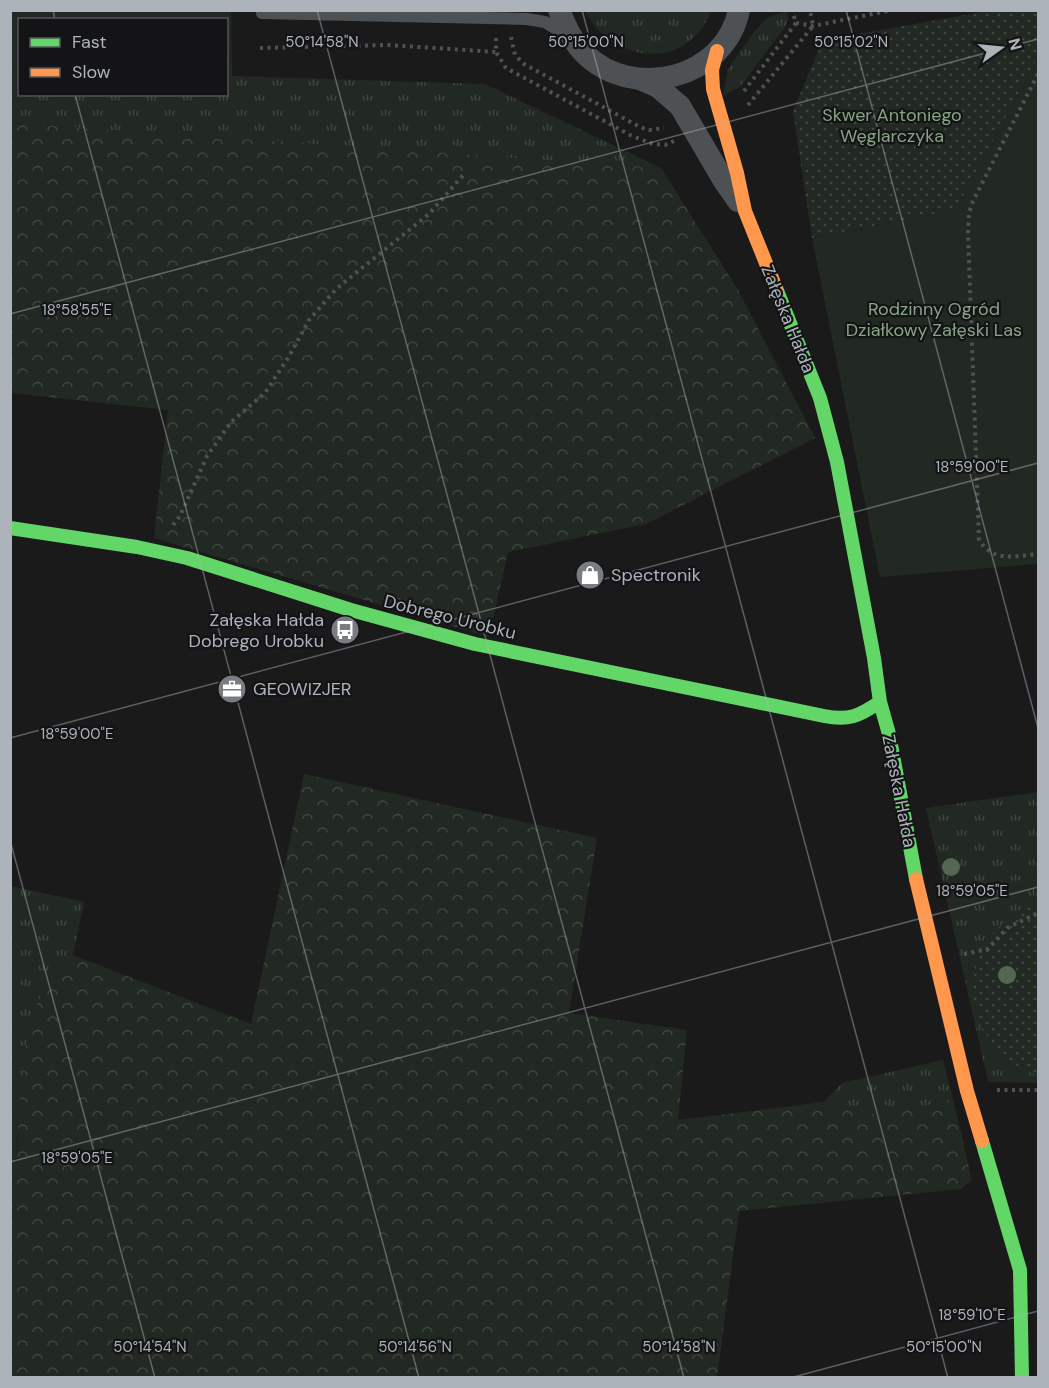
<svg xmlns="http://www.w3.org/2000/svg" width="1049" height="1388" font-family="'DM Sans',sans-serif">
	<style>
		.grass { fill: url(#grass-tufts); fill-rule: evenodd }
		.forest { fill: url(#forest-crowns) }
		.park { fill: url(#park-dots) }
		.garden { fill: #222922 }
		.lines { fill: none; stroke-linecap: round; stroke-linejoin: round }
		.path { stroke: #505154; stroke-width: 4; stroke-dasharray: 3 4.5; stroke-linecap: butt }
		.lane { stroke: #4e5153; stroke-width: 12 }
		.street { stroke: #4e5153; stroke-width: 22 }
		.fast { stroke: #63d668; stroke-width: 14 }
		.slow { stroke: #ff974d; stroke-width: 14 }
		.tree { fill: #566654 }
		.ticks { fill: none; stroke: #acb3ba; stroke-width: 1.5; stroke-opacity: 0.45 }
		.labels { text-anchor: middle; stroke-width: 4.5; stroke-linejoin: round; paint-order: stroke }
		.park-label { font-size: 18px; fill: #87a484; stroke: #141416 }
		.street-label { font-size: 18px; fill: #acb3ba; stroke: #141416 }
		.poi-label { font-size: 18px; fill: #acb3ba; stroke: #141416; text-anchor: start }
		.ticks-label { font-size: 15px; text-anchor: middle; fill: #acb3ba; stroke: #141416; stroke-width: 4.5; stroke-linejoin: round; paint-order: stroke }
	</style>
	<defs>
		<pattern id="grass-tufts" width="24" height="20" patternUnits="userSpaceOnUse" patternTransform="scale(1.5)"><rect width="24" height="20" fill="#222922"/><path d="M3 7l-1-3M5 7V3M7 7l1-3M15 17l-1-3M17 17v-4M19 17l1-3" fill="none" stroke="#3f4640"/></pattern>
		<pattern id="forest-crowns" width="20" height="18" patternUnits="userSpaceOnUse" patternTransform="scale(1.5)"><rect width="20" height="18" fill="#222922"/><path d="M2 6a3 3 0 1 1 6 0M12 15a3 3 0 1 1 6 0" fill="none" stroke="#3f4640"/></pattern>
		<pattern id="park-dots" width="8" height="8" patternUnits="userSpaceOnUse" patternTransform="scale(1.5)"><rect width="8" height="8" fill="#222922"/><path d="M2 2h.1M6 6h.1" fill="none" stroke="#3f4640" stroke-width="1.8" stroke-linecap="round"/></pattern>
	</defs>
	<rect width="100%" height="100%" fill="#1a1a1a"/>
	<!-- grass -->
	<path class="grass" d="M10 11H231L232 76 485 84 661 168 11 123ZM20 20H226V94H20Z
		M585 11H711C688 71 613 65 585 11Z
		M787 11 788 19 785 27 740 87 723 96 728 69 754 32 767 18Z
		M1038 792V1083L988 1082 926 808Z
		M11 886 84 902 73 955 39 1000 17 1141V1183L15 1214 11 1224Z
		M943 1060 953 1099 881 1116 824 1102 842 1083Z"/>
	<!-- forest -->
	<path class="forest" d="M10 123 661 168 737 288 815 438 646 524 508 552 489 637 154 538 168 410 11 393Z
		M304 774 597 838 569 1013 687 1030 678 1120 824 1102 881 1116 953 1099 972 1180 961 1189 739 1211 717 1377 11 1378 10 1224 15 1214 19 1107 28 1022 39 1000 73 955 251 1024Z"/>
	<!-- park -->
	<path class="park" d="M994 10 1038 11V57L956 210 812 238 793 111 823 40Z
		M1038 904V1075C971 1055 949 967 1006 921 1015 913 1027 909 1038 904Z"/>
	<!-- garden -->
	<path class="garden" d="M1038 57V564L880 577 812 238 956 210Z"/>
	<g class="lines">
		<!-- path -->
		<path class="path" d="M796 23 813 26 892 10
			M511 37 515 55 524 64 640 127 649 130 664 128
			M496 38V52L506 68 630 135 653 144 665 145 674 141
			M260 48 388 45 496 52
			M1038 74 973 201 969 213 968 233 979 540C993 563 1015 556 1038 554
			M744 91 796 23 792 10
			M748 105 813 26 810 10
			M173 525 180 516 207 456 231 422 265 393 288 358 309 320 336 289 429 214 465 173
			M964 954 988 949 1007 928 1038 913
			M997 1090H1038"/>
		<!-- lane -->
		<path class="lane" d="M262 13 527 19 545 22 568 36"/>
		<!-- street -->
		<path class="street" d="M559 10C566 27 572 41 585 54 633 101 725 79 739 10
			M642 80 658 87 680 106 724 181 738 201"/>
		<!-- fast -->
		<path class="fast" d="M776 288 820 398 837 462 874 658 880 702 889 734 916 879
			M10 528 137 547 187 558 351 610 475 644 824 716C849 721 859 716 880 702
			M982 1141 1020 1270 1022 1378"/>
		<!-- slow -->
		<path class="slow" d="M717 51 712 70 713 89 737 173 745 211 776 288
			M916 879 967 1091 982 1141"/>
	</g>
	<!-- trees -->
	<g class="tree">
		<circle cx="951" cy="867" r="9"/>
		<circle cx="1007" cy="975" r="9"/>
	</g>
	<!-- ticks -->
	<path class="ticks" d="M53 10 55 20M317 10 684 1378M582 10 948 1378M846 10 1038 728M75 94 419 1378M10 314 1038 39M10 738 1038 463M10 840 155 1378M10 1162 1038 887M790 1378 1038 1311"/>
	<!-- icons -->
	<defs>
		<g id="shop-disc" transform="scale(1.5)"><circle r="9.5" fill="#797d82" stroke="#141416"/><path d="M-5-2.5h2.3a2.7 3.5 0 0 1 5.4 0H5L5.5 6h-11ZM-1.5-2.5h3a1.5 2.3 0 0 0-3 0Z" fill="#fff"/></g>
		<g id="bus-disc" transform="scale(1.5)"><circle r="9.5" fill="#797d82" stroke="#141416"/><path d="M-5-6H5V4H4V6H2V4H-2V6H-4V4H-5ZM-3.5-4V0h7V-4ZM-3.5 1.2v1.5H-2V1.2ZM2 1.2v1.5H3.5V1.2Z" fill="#fff"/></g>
		<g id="office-disc" transform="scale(1.5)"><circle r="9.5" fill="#797d82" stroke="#141416"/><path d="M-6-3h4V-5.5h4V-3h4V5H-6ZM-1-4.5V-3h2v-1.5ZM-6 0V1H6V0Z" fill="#fff"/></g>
	</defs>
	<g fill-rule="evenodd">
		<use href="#shop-disc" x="590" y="575"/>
		<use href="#bus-disc" x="345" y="630"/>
		<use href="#office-disc" x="232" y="689"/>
	</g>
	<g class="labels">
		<!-- park labels -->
		<g class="park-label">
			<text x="892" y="121">Skwer Antoniego<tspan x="892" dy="21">Węglarczyka</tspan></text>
			<text x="934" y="315">Rodzinny Ogród<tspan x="934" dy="21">Działkowy Załęski Las</tspan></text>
		</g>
		<!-- street labels -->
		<g class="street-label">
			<text transform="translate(788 319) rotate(68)" y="6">Załęska Hałda</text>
			<text transform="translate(450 617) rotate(14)" y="6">Dobrego Urobku</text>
			<text transform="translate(899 791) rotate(79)" y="6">Załęska Hałda</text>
		</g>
		<!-- poi labels -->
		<g class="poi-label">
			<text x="611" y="581">Spectronik</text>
			<text x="324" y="626" text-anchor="end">Załęska Hałda<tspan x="324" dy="21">Dobrego Urobku</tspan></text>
			<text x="253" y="695">GEOWIZJER</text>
		</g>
	</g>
	<g class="ticks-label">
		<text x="322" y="47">50°14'58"N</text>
		<text x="586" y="47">50°15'00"N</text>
		<text x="851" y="47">50°15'02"N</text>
		<text x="77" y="315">18°58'55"E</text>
		<text x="972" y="472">18°59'00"E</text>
		<text x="77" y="739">18°59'00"E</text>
		<text x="972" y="896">18°59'05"E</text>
		<text x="77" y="1163">18°59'05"E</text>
		<text x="972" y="1320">18°59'10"E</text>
		<text x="150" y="1352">50°14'54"N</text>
		<text x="415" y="1352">50°14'56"N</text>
		<text x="679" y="1352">50°14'58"N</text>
		<text x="944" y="1352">50°15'00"N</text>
	</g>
	<!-- border -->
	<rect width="1049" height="1388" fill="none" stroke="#acb3ba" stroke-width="24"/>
	<!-- legend -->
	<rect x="18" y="18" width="210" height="78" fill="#141416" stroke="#515458" stroke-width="1.5"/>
	<rect x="30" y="38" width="30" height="9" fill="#63d668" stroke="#515458" stroke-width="1.5"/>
	<text x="72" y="48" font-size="18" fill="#acb3ba">Fast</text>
	<rect x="30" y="68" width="30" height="9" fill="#ff974d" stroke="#515458" stroke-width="1.5"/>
	<text x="72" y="78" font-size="18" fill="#acb3ba">Slow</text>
	<!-- north arrow -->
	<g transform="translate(1001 48) rotate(75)" stroke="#141416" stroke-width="4.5" paint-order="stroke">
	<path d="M0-4.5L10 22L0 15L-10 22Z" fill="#acb3ba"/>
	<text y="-9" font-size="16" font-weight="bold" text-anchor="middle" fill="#acb3ba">N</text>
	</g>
</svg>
